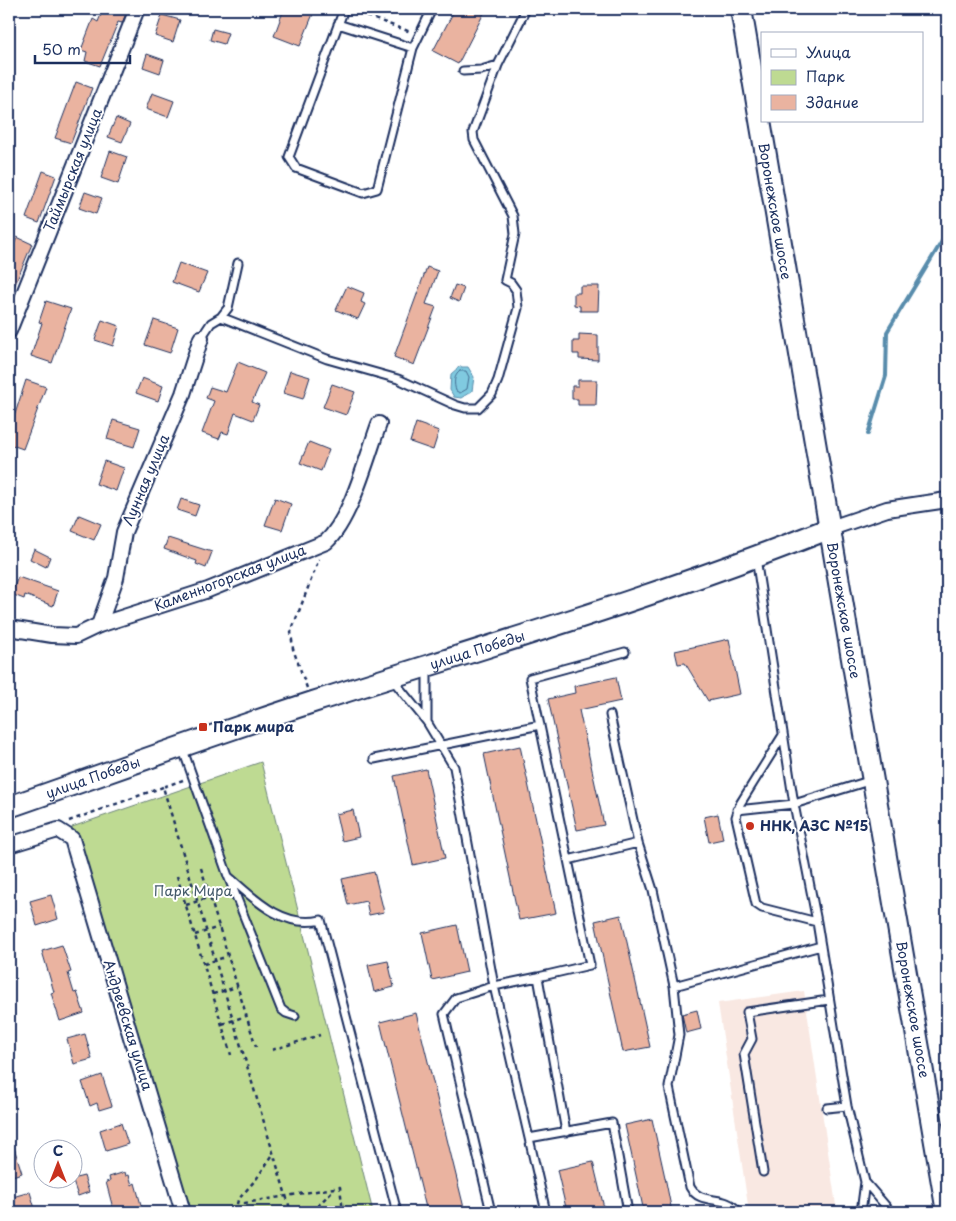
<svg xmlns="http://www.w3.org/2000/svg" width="956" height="1221" font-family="'Playpen Sans',sans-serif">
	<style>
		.built { fill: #f9e8e2 }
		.green { fill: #beda92; stroke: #6c8478 }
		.water { fill: #80cae0; stroke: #588cac }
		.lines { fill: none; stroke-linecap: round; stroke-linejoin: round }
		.shore { stroke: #436d92; stroke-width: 1 }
		.stream { stroke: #588cac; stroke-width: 4 }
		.building { fill: #eab3a0; stroke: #1b2f5e }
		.lane-casing { stroke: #1b2f5e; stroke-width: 11 }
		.street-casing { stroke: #1b2f5e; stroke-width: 18 }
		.secondary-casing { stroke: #1b2f5e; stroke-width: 24 }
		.path { stroke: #1b2f5e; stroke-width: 2.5; stroke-dasharray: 4 4; stroke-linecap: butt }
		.lane { stroke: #fff; stroke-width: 7 }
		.street { stroke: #fff; stroke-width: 14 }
		.secondary { stroke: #fff; stroke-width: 20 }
		.poi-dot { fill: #c8321e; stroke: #fff; stroke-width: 2 }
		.labels { text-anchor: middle; stroke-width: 4; stroke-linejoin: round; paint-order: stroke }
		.street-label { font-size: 14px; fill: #1b2f5e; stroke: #fff }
		.poi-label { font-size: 14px; font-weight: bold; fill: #1b2f5e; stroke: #fff; text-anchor: start }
		.park-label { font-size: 14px; fill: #445a6b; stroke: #fff }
	</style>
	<rect width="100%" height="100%" fill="#fff"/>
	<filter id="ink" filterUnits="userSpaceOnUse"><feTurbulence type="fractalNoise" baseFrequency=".02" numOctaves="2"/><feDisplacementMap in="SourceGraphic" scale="10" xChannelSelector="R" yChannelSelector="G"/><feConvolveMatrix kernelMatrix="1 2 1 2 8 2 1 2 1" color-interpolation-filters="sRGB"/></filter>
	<g filter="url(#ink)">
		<!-- built -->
		<path class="built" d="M804 991 837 1212H749L718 1003Z"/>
		<!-- green -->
		<path class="green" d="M261 762 373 1212H189L72 827Z"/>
		<!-- water -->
		<path class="water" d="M459 367H468L474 377 472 391 461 398 454 397 450 390 451 374Z"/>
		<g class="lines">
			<!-- shore -->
			<path class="shore" d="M460 371H466L469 377 467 389 460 393 456 391C454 384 453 376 460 371Z"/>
			<!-- stream -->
			<path class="stream" d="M868 434 886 376 887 332 947 233"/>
		</g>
		<!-- building -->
		<path class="building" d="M103 9H128L122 23 118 22 100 66 85 61 87 52 81 50 93 19 98 22Z
			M284 9H315L300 46 274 36Z
			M455 9H486L458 64 433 51Z
			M162 15 180 20 173 42 155 36Z
			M213 29 228 33 224 44 210 40Z
			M147 54 164 60 160 73 143 67Z
			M76 82 92 88 71 143 55 138Z
			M152 93 174 101 168 117 146 109Z
			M116 118 130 124 122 142 108 137Z
			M110 151 127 157 118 184 101 178Z
			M43 171 56 176 39 223 26 218Z
			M85 192 102 198 96 214 79 208Z
			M17 237 32 244 9 299V258Z
			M179 263 207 273 199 292 172 282Z
			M427 267 438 271 426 304 436 307 414 365 394 357Z
			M455 285 464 288 459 302 450 298Z
			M347 286 364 293 361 302 365 304 358 319 336 310Z
			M580 286H599L598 311H580V306L574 305V293H580Z
			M46 301 71 309 52 363 31 356 42 323 39 322Z
			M102 320 119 326 113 346 95 340Z
			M154 320 178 328 170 353 145 345Z
			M579 334 598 335V360L579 359V354H573V341H579Z
			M238 362 265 373 252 402 259 405 253 420 235 413 228 434 222 432 219 439 202 433 214 401 206 398 210 387 226 392Z
			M290 371 310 377 303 399 283 393Z
			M142 378 163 386 158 401 136 393Z
			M26 380 46 387 23 449 9 444V419L13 420Z
			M578 380H597L596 405H578V399H572V386H578Z
			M332 384 355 392 346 415 323 407Z
			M113 420 140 428 134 447 107 439Z
			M416 423 439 431 433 450 410 442Z
			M309 442 329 450 321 471 300 463Z
			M104 461 124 468 116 491 96 484Z
			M275 498 291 504 282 530 265 525Z
			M181 499 199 505 195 516 177 510Z
			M79 515 101 524 94 540 72 531Z
			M168 538 212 552 206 568 196 564 197 561 164 549Z
			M34 549 50 557 46 567 30 559Z
			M18 577 58 591 53 606 25 595 24 599 11 594Z
			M729 639 740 694 708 701 685 663 678 664 675 651Z
			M616 677 621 701 579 710 604 825 577 830 548 699 575 693 574 686Z
			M520 746 556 913 519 920 484 754Z
			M426 769 445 858 413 865 394 776Z
			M353 810 359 837 342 841 336 814Z
			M718 814 723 839 709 842 704 817Z
			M374 872 384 912 369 915 366 901 348 905 342 879Z
			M51 895 58 919 37 926 30 901Z
			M621 915 650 1047 623 1052 595 921Z
			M457 925 467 972 432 980 422 933Z
			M62 945 71 972 68 973 74 993 77 992 84 1013 60 1021 51 993 54 992 42 951Z
			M388 961 394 987 374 992 368 965Z
			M697 1010 701 1029 686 1033 682 1014Z
			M416 1013 465 1212H427L380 1022Z
			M85 1034 92 1059 74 1064 67 1039Z
			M102 1075 112 1106 99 1110 97 1103 90 1106 82 1082Z
			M652 1119 666 1182 672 1212H644L625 1125Z
			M121 1123 128 1144 106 1151 100 1130Z
			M9 1138H11L22 1173 9 1177Z
			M593 1162 605 1212H567L557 1170Z
			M125 1172 126 1176 129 1175 132 1185 135 1183 143 1212H114L106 1182 110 1181 109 1177Z
			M84 1176 89 1192 78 1196 72 1179Z
			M30 1192 36 1212H9V1198Z"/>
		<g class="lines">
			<!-- lane casing -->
			<g class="lane-casing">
				<path id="lane" d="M344 9 289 157 296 168 363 193 377 189 413 48 432 9
					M338 24 413 48
					M463 71 481 70 498 65 526 9
					M221 317 228 308 238 263
					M201 338 211 323 221 317 327 359 398 379 455 405 465 408H478L492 394 498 380 518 308 516 290 511 283 505 280 515 234 513 216 474 140 473 132 498 65
					M756 558 794 804 817 922 847 1106 865 1182 891 1212
					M427 668V722
					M393 680 427 722 454 767 494 986 456 998 444 1014 491 1212
					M783 735 740 804 736 817 756 904 762 908 817 922
					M182 747 228 876 281 1009 286 1013 295 1016
					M374 759 540 725
					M737 810 794 804 872 780
					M638 843 653 890 674 986 821 946
					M568 860 638 843 610 715
					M228 876C254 899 283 929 321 920L397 1212
					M538 977 590 965 530 678 625 652
					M674 986 679 1035 669 1087 690 1187C701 1207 726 1193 738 1212
					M827 1108 847 1106
					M529 1138 612 1123 628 1212
					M763 1172 744 1054 752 1039 747 1012 829 1000
					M546 1212 494 986 538 977 566 1132
					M861 1212 865 1182"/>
			</g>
			<!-- street casing -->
			<g class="street-casing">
				<path id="street" d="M9 331 137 9
					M828 529 887 509 947 500
					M99 625 116 578 124 532 183 394 201 338
					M9 628 52 635 76 636 99 625 208 590 326 542C351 519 367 457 379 424
					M9 845 58 830 72 839 183 1212"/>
			</g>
			<!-- secondary casing -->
			<g class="secondary-casing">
				<g id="secondary">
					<path id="s1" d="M741 9C807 410 880 811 947 1212"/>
					<path id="s2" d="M9 807C110 772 211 735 313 702 485 647 660 596 828 529"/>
				</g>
			</g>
			<!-- path -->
			<path class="path" d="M366 9V16L411 32
				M307 688 293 649 291 632 319 559
				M183 780 163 787 291 1212
				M69 821 163 787
				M201 868 256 1047
				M177 876 231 1055
				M186 905 210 897
				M195 935 219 927
				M204 964 228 956
				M213 994 237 987
				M222 1024 246 1016
				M272 1050 320 1035
				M235 1212 238 1200 257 1178 274 1153
				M246 1212 245 1203 340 1187 343 1212
				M288 1212 299 1209 308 1212
				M312 1212 334 1189"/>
			<!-- lane -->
			<use href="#lane" class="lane"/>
			<!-- street -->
			<use href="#street" class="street"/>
			<!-- secondary -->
			<use href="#secondary" class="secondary"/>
		</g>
	</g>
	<!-- markers -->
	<g class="poi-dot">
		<rect x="198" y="722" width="10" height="10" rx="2.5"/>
		<circle cx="750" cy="826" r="5"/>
	</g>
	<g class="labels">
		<!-- street labels -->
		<g class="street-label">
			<text transform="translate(73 170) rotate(-68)" y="5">Таймырская улица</text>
			<text dy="5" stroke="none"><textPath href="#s1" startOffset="205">Воронежское шоссе</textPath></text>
			<text transform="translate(146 480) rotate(-67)" y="5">Лунная улица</text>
			<text transform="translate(230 578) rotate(-21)" y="5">Каменногорская улица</text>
			<text dy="5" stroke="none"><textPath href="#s1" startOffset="610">Воронежское шоссе</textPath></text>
			<text dy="5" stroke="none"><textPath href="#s2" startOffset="494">улица Победы</textPath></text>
			<text dy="5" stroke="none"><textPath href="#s2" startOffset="89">улица Победы</textPath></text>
			<text dy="5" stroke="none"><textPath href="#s1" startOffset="1015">Воронежское шоссе</textPath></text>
			<text transform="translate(128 1025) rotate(73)" y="5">Андреевская улица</text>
		</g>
		<!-- poi labels -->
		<g class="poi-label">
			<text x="213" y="732">Парк мира</text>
			<text x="760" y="831">ННК, АЗС №15</text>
		</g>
		<!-- park labels -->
		<g class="park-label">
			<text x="193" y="896">Парк Мира</text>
		</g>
	</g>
	<!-- margin -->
	<rect width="956" height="1221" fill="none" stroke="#fff" stroke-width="30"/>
	<rect x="15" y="15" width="926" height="1191" fill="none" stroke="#1b2f5e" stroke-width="2" filter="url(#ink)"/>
	<!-- legend -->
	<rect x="761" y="32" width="162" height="90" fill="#ffffff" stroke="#a4acbf"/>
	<rect x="771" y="49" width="25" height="8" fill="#ffffff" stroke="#a4acbf"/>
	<text x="806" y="58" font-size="15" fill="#1b2f5e">Улица</text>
	<rect x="771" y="70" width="25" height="15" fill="#beda92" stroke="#a4acbf"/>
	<text x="806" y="82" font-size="15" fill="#1b2f5e">Парк</text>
	<rect x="771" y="95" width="25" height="15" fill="#eab3a0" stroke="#a4acbf"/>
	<text x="806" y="108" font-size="15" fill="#1b2f5e">Здание</text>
	<!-- north arrow -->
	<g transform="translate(58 1164)"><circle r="24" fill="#ffffff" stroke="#a4acbf"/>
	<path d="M0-4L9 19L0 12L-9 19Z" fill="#c8321e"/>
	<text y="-8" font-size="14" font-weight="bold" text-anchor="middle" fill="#1b2f5e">С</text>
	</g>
	<!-- scale -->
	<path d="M35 55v8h95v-8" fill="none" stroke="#1b2f5e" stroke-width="2.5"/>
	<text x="42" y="55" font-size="15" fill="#1b2f5e" stroke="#ffffff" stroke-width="4" paint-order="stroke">50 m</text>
</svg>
